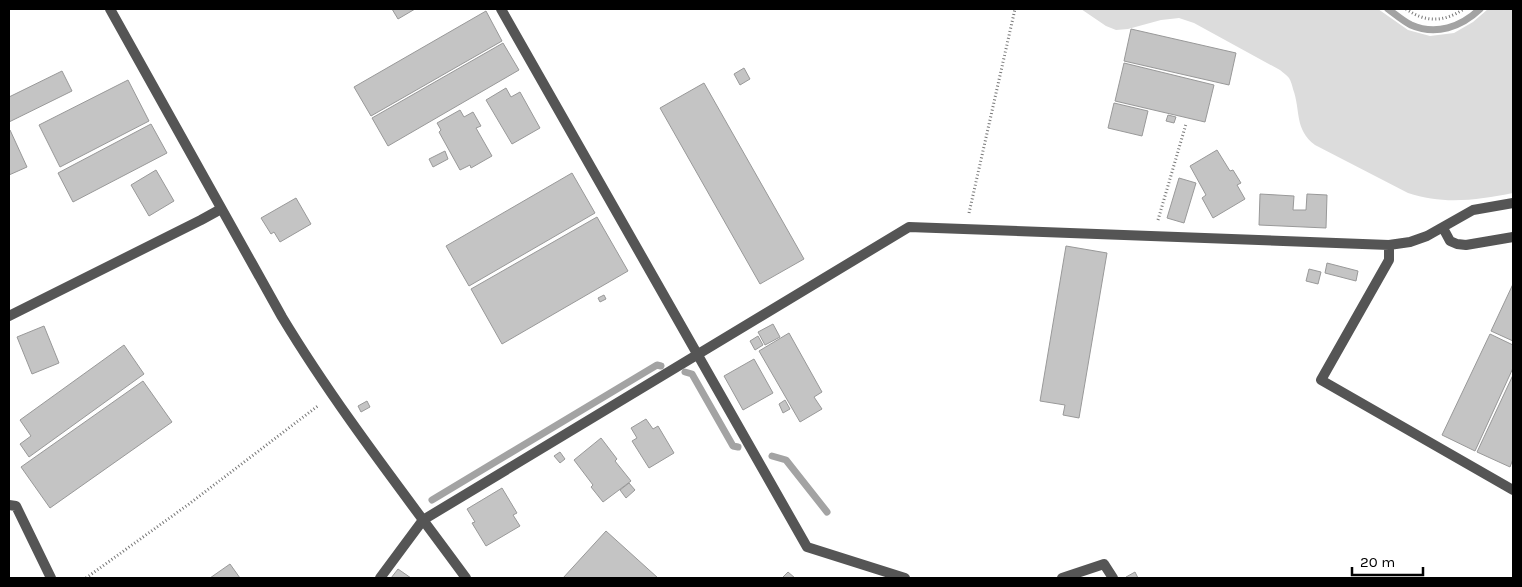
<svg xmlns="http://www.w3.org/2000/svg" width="1522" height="587" font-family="Karla,sans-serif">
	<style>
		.green { fill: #dcdcdc }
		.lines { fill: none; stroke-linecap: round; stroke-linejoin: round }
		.stream { stroke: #a3a3a3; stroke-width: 7 }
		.building { fill: #c4c4c4; stroke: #999 }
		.path { stroke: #777; stroke-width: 3; stroke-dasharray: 1 2.5; stroke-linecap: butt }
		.minor { stroke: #555; stroke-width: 10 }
		.tertiary { stroke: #555; stroke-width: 10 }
	</style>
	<rect width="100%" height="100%" fill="#fff"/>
	<!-- green -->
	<path class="green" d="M1081 9H1378L1408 30 1430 36 1454 33 1473 22 1488 9H1513V193C1478 200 1443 205 1408 193L1315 145C1294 129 1301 111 1293 89 1292 85 1291 81 1289 78 1287 75 1283 73 1280 70L1194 23 1179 18 1161 20 1128 29 1116 30 1106 26Z"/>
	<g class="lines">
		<!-- stream -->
		<path class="stream" d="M1388 9C1395 14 1403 21 1411 25 1436 36 1461 27 1480 9
			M685 372 692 374 733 446 738 447
			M772 456 786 460 827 512
			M432 500 657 365 661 366"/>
	</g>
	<!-- building -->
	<path class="building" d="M392 9H415L398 19Z
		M486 11 502 41 371 116 354 87Z
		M1131 29 1236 53 1229 85 1124 61Z
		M503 43 519 70 388 146 372 118Z
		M1124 63 1214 85 1205 122 1115 101Z
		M744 68 750 79 740 85 734 74Z
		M62 71 72 91 9 122V97Z
		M128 80 149 121 60 167 39 125Z
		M704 83 804 259 760 284 660 108Z
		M506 88 511 97 520 92 540 128 512 144 486 100Z
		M1114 103 1148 111 1142 136 1108 128Z
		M460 110 464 117 473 112 481 126 476 128 492 156 471 168 470 165 460 170 439 132 441 130 437 123Z
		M1168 115 1176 117 1174 123 1166 121Z
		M151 124 167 153 73 202 58 173Z
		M10 130 27 167 9 175V131Z
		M1217 150 1230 171 1233 170 1241 183 1237 185 1245 199 1213 218 1202 198 1206 195 1190 166Z
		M445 151 448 159 433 167 429 159Z
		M156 170 174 201 149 216 131 185Z
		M572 173 595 213 469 286 446 246Z
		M1179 178 1196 183 1184 223 1167 218Z
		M1260 194 1294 196 1293 210H1306L1307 194 1327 195 1326 228 1259 225Z
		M296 198 311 224 280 242 274 232 271 234 261 218Z
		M597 217 628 271 502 344 471 289Z
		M1066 246 1107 253 1079 418 1063 415 1065 405 1040 401Z
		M1327 263 1358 271 1356 281 1325 273Z
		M1309 269 1321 272 1318 284 1306 281Z
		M1513 284V341L1491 331Z
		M604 295 606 299 600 302 598 298Z
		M773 324 780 337 765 345 758 332Z
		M44 326 59 363 32 374 17 337Z
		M789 333 822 392 814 397 822 409 800 422 759 351Z
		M1490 334 1513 345V368L1475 451 1442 435Z
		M758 336 763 345 755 350 750 341Z
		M124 345 144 374 29 457 20 444 31 436 20 420Z
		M754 359 773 393 743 410 724 376Z
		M1513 375V459L1510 467 1477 452Z
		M143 381 172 422 50 508 21 467Z
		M785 400 790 409 783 413 779 404Z
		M367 401 370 407 361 412 358 406Z
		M646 419 653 429 658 426 674 453 649 468 632 441 637 438 631 428Z
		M601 438 617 459 615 461 631 481 603 502 591 487 593 485 574 460Z
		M560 452 565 459 560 463 554 456Z
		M629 483 635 490 626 498 620 490Z
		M502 488 517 513 513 515 520 526 486 546 472 523 475 522 467 509Z
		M606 531 658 578H563Z
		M230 564 240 578H210Z
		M398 569 411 578H391Z
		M788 572 795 578H782Z
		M1135 572 1138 578H1127L1126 577Z"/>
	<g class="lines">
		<!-- path -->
		<path class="path" d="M1406 9C1426 23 1444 22 1464 9
			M969 213 1015 9
			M1158 220 1186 124
			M86 578 189 504 319 405"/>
		<!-- minor -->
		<path class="minor" d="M501 9 807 547 905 578
			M1443 228 1450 241 1457 244 1466 245 1513 237
			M1389 245V260L1321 380 1513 490
			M9 316 201 220 221 209
			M9 505 16 506 51 578
			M380 578 423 520 909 227 1389 245 1410 242 1427 236 1473 210 1513 203
			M1062 578 1104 564 1113 578"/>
		<!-- tertiary -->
		<path class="tertiary" d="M110 9 282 317C337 408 403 492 466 578"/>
	</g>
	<!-- border -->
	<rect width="1522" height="587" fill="none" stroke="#000000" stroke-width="20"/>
	<!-- scale -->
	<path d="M1352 567v8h71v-8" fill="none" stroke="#000000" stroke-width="2.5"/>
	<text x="1360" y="567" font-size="15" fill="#000000" stroke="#ffffff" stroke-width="4" paint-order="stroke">20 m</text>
</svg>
